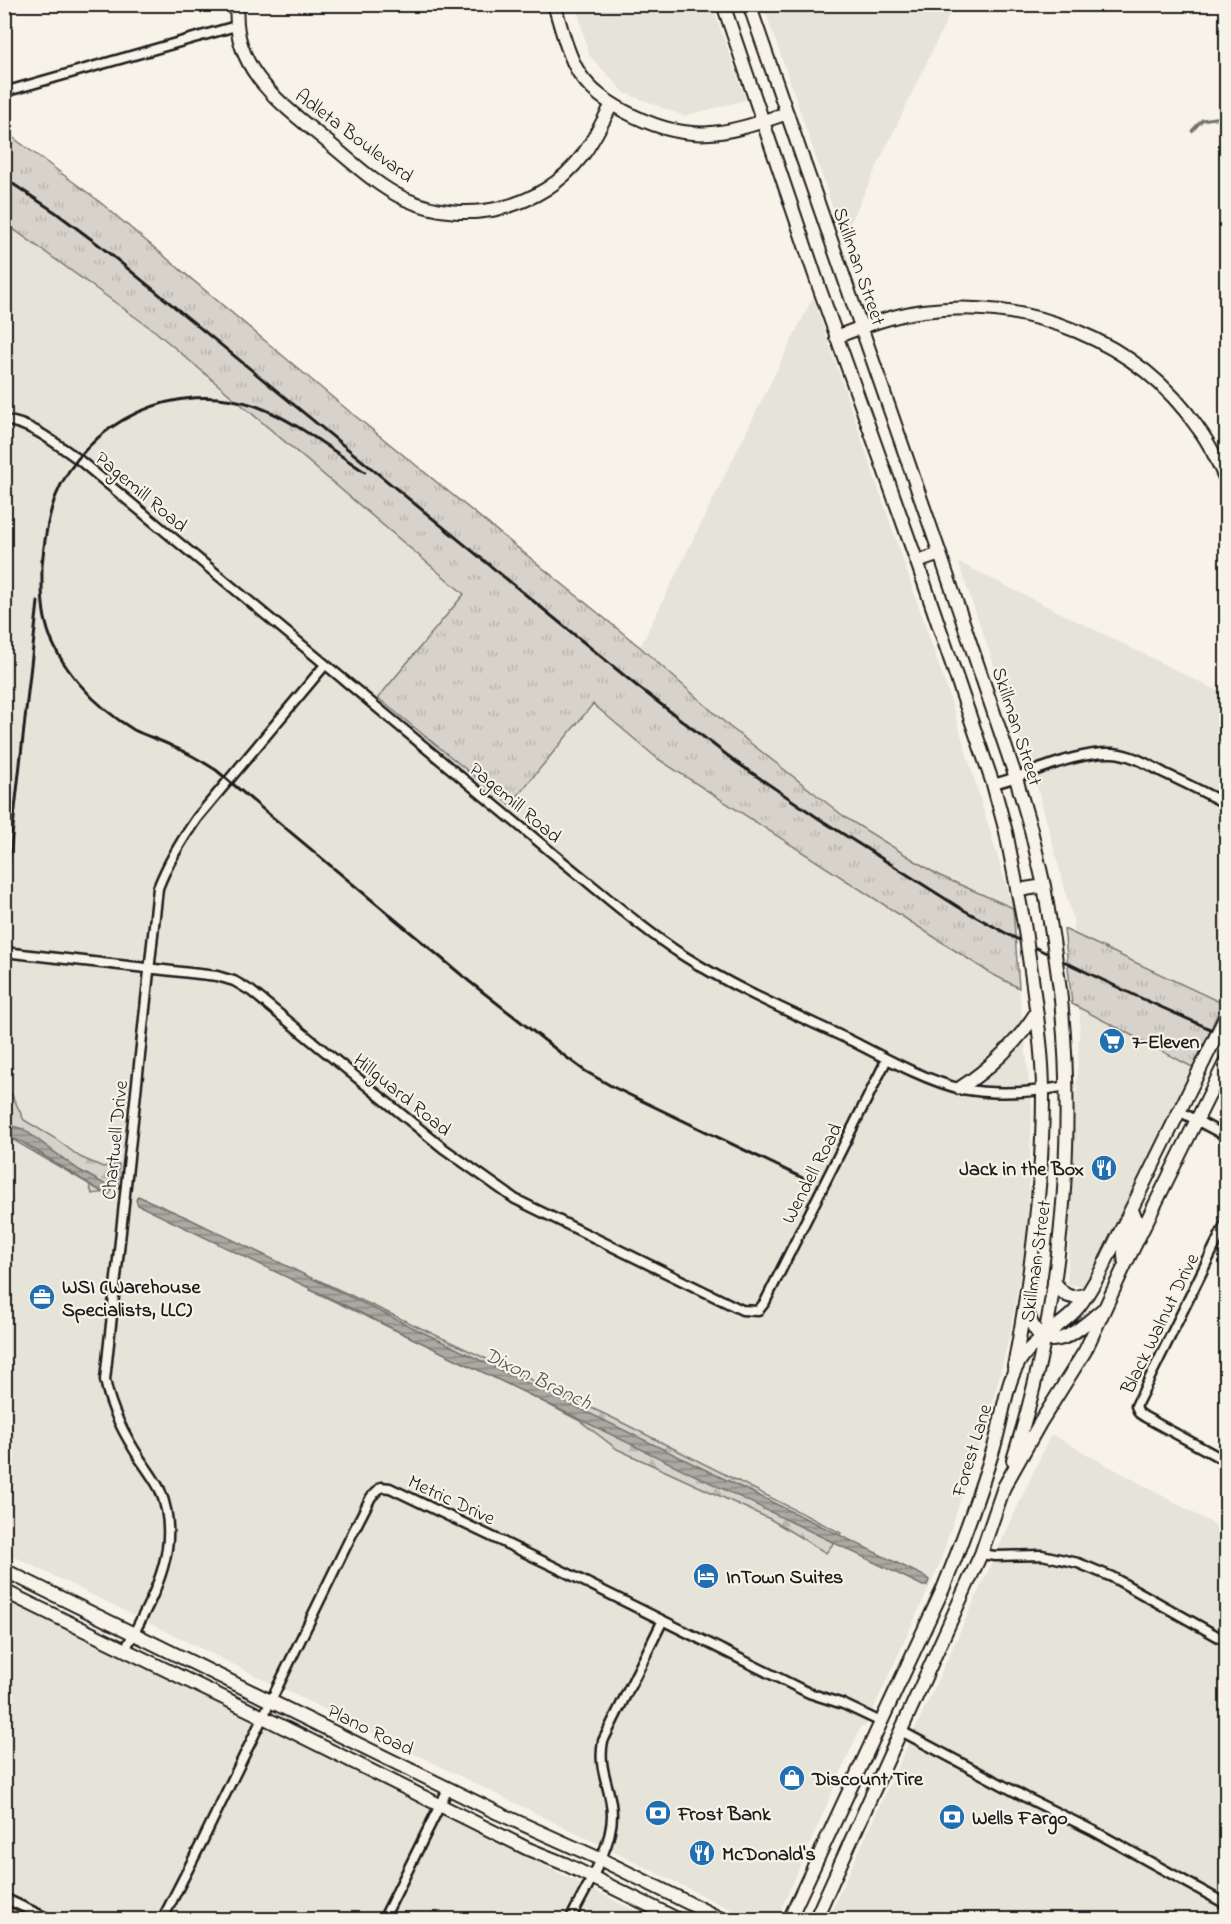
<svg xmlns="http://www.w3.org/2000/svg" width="1231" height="1924" font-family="'Indie Flower',sans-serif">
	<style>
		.built { fill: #e6e3d9 }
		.grass { fill: url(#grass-tufts); stroke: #7a7874; stroke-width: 1.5 }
		.forest { fill: url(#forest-firs); stroke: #7a7874; stroke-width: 1.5 }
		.water { fill: url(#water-rules); stroke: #72716c; stroke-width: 1.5 }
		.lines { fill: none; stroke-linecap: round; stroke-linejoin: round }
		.stream { stroke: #72716c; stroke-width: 3 }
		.street-casing { stroke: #1c1c1c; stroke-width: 13 }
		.secondary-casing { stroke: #1c1c1c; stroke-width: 16 }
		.street { stroke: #f7f3e8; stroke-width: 8 }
		.secondary { stroke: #f7f3e8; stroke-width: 12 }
		.rail { stroke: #1c1c1c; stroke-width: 3 }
		.secondary-bridge-casing { stroke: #1c1c1c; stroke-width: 16; stroke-linecap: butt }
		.secondary-bridge { stroke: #f7f3e8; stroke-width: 12 }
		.labels { text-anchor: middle; stroke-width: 4.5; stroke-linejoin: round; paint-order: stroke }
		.street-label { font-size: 20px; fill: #1c1c1c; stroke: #f7f3e8 }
		.poi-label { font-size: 20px; font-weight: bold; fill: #1c1c1c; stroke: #f7f3e8; text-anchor: start }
		.water-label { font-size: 21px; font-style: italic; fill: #565452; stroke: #f7f3e8 }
	</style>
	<defs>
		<pattern id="grass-tufts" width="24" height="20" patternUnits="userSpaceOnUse" patternTransform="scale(1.5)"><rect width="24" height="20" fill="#d7d3cb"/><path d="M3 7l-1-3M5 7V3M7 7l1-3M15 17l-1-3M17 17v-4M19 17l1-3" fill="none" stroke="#b8b5ae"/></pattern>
		<pattern id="forest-firs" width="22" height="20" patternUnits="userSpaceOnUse" patternTransform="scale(1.5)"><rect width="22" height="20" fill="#d7d3cb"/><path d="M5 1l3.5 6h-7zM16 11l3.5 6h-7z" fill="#b8b5ae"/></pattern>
		<pattern id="water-rules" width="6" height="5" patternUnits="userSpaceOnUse" patternTransform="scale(1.5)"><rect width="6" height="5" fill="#aca9a2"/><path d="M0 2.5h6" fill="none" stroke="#8b8983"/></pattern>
	</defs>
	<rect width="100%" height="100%" fill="#f7f3e8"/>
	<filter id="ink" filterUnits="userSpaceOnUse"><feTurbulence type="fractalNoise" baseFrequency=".0167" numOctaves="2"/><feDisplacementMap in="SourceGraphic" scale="12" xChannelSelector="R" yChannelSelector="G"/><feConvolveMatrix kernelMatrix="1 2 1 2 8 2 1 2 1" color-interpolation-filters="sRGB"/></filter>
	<g filter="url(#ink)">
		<!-- built -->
		<path class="built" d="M576 5H712L746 100 684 116 625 93 589 55Z
			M763 5H954L843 238 793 90Z
			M4 223 156 332 658 759 990 973 1019 988 1032 1109 1027 1234 1010 1334 993 1402 938 1568 865 1727 861 1726 777 1919H750L5 1552Z
			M813 297 950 698 1013 908 938 875 846 818 730 727 640 647Z
			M958 562 1226 695V994L1194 1068 1086 1287 1067 1284 1080 1017 1073 920 1039 793Z
			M1051 1434 1226 1531V1919L827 1920Z
			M5 1598 652 1919H5Z"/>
		<!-- grass -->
		<path class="grass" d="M4 131 95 198 338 402 640 647 730 727 846 818 938 875 1013 908 1019 988 990 973 658 759 593 704 510 805 378 698 464 594 156 332 5 223Z
			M1064 929 1222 1003 1194 1068 1072 1004Z"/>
		<!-- forest -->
		<path class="forest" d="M4 1053 10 1091 24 1120 56 1139 80 1157 103 1167 119 1164 118 1185 106 1192 92 1194 89 1184 10 1138 5 1142Z
			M316 1279 615 1419 841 1533 826 1553 770 1519 617 1449 580 1421 501 1380 310 1290Z"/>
		<!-- water -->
		<path class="water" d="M5 1124 23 1129 79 1170 110 1187 112 1190 108 1196 22 1142 5 1136Z
			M138 1196 188 1218 926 1577 929 1580 927 1586H923L138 1205 136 1200Z"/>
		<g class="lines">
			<!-- stream -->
			<path class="stream" d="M1226 114 1221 117 1226 138
				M1192 131 1202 120 1221 117"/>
			<!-- street casing -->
			<g class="street-casing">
				<path id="street" d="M4 92 236 26
					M4 420C33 424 55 443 78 459L562 861C602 893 641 928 684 956 737 990 797 1015 854 1042 885 1058 929 1082 962 1089 996 1095 1032 1093 1066 1086
					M993 784C1031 775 1074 751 1113 753 1131 754 1149 765 1164 773 1185 783 1206 793 1226 804
					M4 952 217 976 234 981 251 991 443 1148 515 1199 742 1310 758 1311 765 1302 887 1059
					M1179 1111 1226 1136
					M1226 1223 1136 1406 1139 1413 1145 1417 1226 1461
					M981 1554 995 1556 1042 1555 1078 1563 1112 1577 1226 1641
					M125 1650C151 1600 184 1548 160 1490 155 1480 147 1469 140 1459 124 1434 111 1410 105 1380L158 888C168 862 181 841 197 818L325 665
					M901 1731 1025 1797 1094 1831 1226 1904
					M4 1898 51 1920
					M162 1920 203 1840 354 1530 371 1497 381 1487 390 1488 555 1567 809 1693 843 1704 881 1722
					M383 1920 448 1789
					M570 1920C585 1889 612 1849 612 1815 612 1788 597 1770 603 1741L662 1622"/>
			</g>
			<!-- secondary casing -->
			<g class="secondary-casing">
				<path id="secondary" d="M237 4C231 69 280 103 324 139 350 160 375 185 405 199 466 227 542 209 582 156 594 140 603 121 612 104
					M554 4C561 27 567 53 579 73 591 91 606 101 624 111 687 145 723 136 787 113
					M723 4 819 287 917 562 993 784 1006 832 1024 924
					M749 4 940 554 1016 778 1031 830 1044 886 1053 940
					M836 337C864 326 893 315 923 311 1027 297 1138 340 1198 428 1210 444 1218 462 1226 480
					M917 562 940 554
					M1019 890 1044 886
					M960 1088C989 1069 1018 1042 1036 1013
					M1125 1264C1124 1258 1123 1251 1125 1245 1130 1232 1142 1222 1131 1210
					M1054 1281C1064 1297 1070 1300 1087 1294
					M1025 1306C1028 1312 1029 1318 1032 1324 1050 1360 1083 1326 1102 1310
					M1014 1367C1031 1277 1043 1185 1043 1093 1043 1055 1037 1016 1032 978
					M1013 1460C1061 1310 1077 1147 1060 990
					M4 1570 498 1813 600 1859 723 1920
					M4 1591 263 1717 528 1849 565 1864 679 1920
					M789 1920 943 1589C962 1543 979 1495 994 1447 1002 1421 1005 1387 1018 1364 1030 1341 1058 1329 1075 1311 1085 1300 1092 1286 1100 1273L1204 1061
					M815 1920 981 1554 1004 1487 1040 1423 1085 1351 1125 1265 1226 1061"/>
			</g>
			<!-- street -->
			<use href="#street" class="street"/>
			<!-- secondary -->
			<use href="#secondary" class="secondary"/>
			<!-- rail -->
			<path class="rail" d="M4 178 55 212 99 245 637 686 736 762 821 820 960 908 1011 936 1134 995 1226 1036
				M42 559C42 580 41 602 46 623 56 666 97 708 134 730 146 736 160 740 172 746 188 753 202 761 216 770L470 982 562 1054 585 1071 613 1087 807 1180
				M42 566C44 543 47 520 55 498 85 421 177 378 256 406 296 421 330 449 365 472
				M4 908 38 602"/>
			<!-- secondary-bridge casing -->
			<g class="secondary-bridge-casing">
				<path id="secondary-bridge" d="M1024 924 1032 978
					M1053 940 1060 990
					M1204 1061 1226 1016"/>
			</g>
			<!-- secondary-bridge -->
			<use href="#secondary-bridge" class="secondary-bridge"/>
		</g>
	</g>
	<!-- icons -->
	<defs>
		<g id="supermarket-disc" transform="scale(1.35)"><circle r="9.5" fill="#1f6fb2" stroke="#f7f3e8"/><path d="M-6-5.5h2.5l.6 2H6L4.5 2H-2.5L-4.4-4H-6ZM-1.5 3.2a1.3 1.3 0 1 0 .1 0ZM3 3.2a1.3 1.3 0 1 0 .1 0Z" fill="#fff"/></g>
		<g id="restaurant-disc" transform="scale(1.35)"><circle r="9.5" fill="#1f6fb2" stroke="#f7f3e8"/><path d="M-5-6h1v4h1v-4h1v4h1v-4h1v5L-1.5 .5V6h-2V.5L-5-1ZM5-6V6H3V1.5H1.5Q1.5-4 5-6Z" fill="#fff"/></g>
		<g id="office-disc" transform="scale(1.35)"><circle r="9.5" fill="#1f6fb2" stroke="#f7f3e8"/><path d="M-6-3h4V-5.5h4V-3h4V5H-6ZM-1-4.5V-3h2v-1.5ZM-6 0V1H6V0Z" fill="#fff"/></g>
		<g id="hotel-disc" transform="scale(1.35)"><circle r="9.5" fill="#1f6fb2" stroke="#f7f3e8"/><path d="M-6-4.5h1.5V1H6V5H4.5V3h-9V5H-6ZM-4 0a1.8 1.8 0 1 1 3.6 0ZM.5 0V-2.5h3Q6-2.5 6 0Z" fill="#fff"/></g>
		<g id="shop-disc" transform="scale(1.35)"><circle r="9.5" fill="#1f6fb2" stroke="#f7f3e8"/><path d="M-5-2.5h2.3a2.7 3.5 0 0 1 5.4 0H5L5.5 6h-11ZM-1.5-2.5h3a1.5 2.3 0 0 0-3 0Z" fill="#fff"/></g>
		<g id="bank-disc" transform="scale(1.35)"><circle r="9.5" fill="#1f6fb2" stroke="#f7f3e8"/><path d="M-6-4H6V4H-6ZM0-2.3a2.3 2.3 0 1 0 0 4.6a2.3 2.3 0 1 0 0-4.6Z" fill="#fff"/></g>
	</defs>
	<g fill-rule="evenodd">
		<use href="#supermarket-disc" x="1112" y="1041"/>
		<use href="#restaurant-disc" x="1104" y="1168"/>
		<use href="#office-disc" x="42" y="1297"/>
		<use href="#hotel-disc" x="706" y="1576"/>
		<use href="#shop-disc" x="792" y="1778"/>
		<use href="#bank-disc" x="658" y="1813"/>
		<use href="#bank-disc" x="952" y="1817"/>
		<use href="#restaurant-disc" x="702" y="1853"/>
	</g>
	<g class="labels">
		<!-- street labels -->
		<g class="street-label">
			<text transform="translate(355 135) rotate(37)" y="7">Adleta Boulevard</text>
			<text transform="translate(860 266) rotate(71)" y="7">Skillman Street</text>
			<text transform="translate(142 491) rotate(40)" y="7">Pagemill Road</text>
			<text transform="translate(1018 726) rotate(72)" y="7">Skillman Street</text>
			<text transform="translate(516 802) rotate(40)" y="7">Pagemill Road</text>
			<text transform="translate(403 1094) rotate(39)" y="7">Hillguard Road</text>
			<text transform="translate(114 1140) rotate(-84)" y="7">Chartwell Drive</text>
			<text transform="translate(811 1173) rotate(-63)" y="7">Wendell Road</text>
			<text transform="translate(1035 1261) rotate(-82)" y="7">Skillman Street</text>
			<text transform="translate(1159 1323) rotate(-64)" y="7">Black Walnut Drive</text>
			<text transform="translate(971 1450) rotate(-73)" y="7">Forest Lane</text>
			<text transform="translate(452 1499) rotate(25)" y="7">Metric Drive</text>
			<text transform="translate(371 1729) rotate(26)" y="7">Plano Road</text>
		</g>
		<!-- poi labels -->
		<g class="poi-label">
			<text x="1132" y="1048">7-Eleven</text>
			<text x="1084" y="1175" text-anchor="end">Jack in the Box</text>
			<text x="62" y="1293">WSI (Warehouse<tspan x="62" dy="23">Specialists, LLC)</tspan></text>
			<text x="726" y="1583">InTown Suites</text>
			<text x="812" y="1785">Discount Tire</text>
			<text x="678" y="1820">Frost Bank</text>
			<text x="972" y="1824">Wells Fargo</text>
			<text x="722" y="1860">McDonald's</text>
		</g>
		<!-- water labels -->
		<g class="water-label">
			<text transform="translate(538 1378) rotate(26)" y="7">Dixon Branch</text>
		</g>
	</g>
	<!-- margin -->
	<rect width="1231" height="1924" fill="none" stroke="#f7f3e8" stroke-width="24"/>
	<rect x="12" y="12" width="1207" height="1900" fill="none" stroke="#1c1c1c" stroke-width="2" filter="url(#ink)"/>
</svg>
